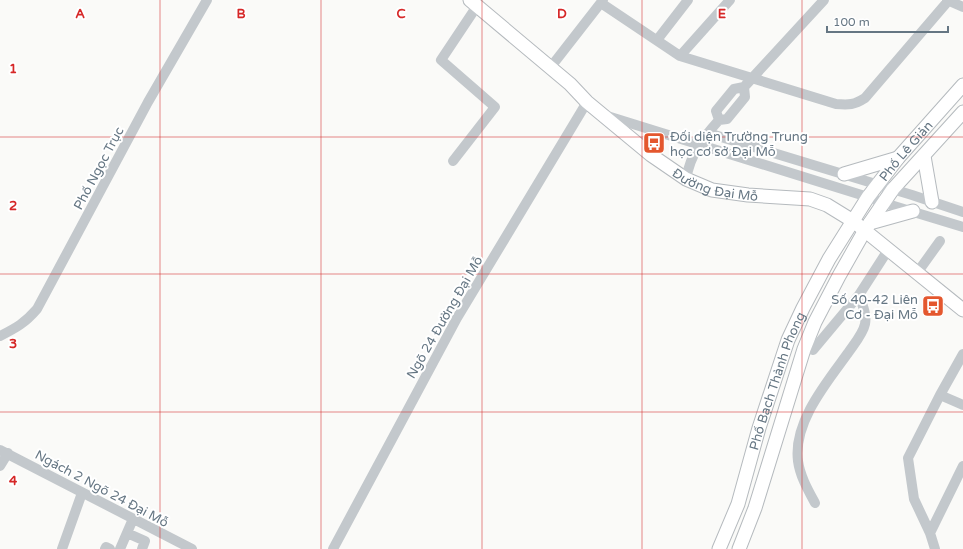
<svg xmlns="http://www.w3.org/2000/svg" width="963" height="549" font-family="'Varela Round',sans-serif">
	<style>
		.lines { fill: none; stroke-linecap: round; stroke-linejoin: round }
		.major-casing { stroke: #b5babe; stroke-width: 15 }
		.minor { stroke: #c3c8cc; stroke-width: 10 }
		.major { stroke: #fff; stroke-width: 13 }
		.grid { fill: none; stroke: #d62828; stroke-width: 1; stroke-opacity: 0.55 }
		.labels { text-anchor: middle; stroke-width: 4; stroke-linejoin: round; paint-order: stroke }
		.poi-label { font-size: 13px; fill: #657683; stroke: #fff; text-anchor: start }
		.street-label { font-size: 13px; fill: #657683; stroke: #fff }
		.grid-label { font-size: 13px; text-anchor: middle; font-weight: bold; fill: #d62828; stroke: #fff; stroke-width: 4; stroke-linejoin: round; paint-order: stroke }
	</style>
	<rect width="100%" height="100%" fill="#fafaf8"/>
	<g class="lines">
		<!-- major casing -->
		<g class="major-casing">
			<g id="major">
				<path id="s1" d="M470 0 570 84 587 102 651 155 686 179 712 190 748 195 810 199 827 205 853 221 963 310"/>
				<path d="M924 156 932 202"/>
				<path d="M844 174 898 158"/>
				<path d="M870 223 913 211"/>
				<path id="s2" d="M719 549 738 504 759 428 788 340 803 308 829 259 868 197 898 158 963 85"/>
				<path d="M739 549 755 508 804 349 815 322 839 276 865 230 893 189 963 112"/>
			</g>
		</g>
		<!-- minor -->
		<path class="minor" d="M947 0 963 7
			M601 3 680 56 836 104C849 105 854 105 865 98L949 0
			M657 40 688 0
			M680 56 730 0
			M550 68 603 0
			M604 115 868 197 884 203 963 227
			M719 120 716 111 734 89 744 87 824 0
			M708 133 912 195 963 212
			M453 161 495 107 441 60 477 6
			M686 179C691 153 702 139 719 120L727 119 745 97 744 87
			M917 273 940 241
			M0 336C16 328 25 323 37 309L148 102 207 0
			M804 349H809L813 350 859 295 888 250
			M940 395 963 405
			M0 450 192 549
			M0 466 8 453
			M815 503C808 490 800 476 798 461 793 422 827 382 848 353 854 344 863 334 865 324 867 314 862 304 859 295
			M127 533 145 541 142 549
			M930 533 963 466
			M62 549 82 493
			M105 549 106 547 110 549
			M120 549 133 519
			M333 549 457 318 587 102
			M935 549 930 533 914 499 908 458 940 395 963 354"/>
		<!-- major -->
		<use href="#major" class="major"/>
	</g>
	<!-- grid -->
	<path class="grid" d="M160 0V549M321 0V549M482 0V549M642 0V549M802 0V549M0 137H963M0 274H963M0 412H963"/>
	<!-- icons -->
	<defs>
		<g id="bus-square" transform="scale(1.15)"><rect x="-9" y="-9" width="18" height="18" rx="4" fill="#e4572e" stroke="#fff"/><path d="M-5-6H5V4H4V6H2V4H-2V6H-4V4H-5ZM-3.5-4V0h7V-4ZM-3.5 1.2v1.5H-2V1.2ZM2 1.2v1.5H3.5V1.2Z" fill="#fff"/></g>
	</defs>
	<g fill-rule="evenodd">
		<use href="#bus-square" x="654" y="143"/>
		<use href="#bus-square" x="933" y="306"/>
	</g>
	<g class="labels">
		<!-- poi labels -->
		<g class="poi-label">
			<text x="670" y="141">Đối diện Trường Trung<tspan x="670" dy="15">học cơ sở Đại Mỗ</tspan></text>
			<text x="918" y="304" text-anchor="end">Số 40-42 Liên<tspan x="918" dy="15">Cơ - Đại Mỗ</tspan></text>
		</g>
		<!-- street labels -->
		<g class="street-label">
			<text dy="5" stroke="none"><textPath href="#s2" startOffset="444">Phố Lê Giản</textPath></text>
			<text transform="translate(98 168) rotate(-62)" y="5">Phố Ngọc Trục</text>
			<text dy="5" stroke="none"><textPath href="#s1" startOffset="311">Đường Đại Mỗ</textPath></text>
			<text transform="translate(444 317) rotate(-60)" y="5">Ngõ 24 Đường Đại Mỗ</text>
			<text dy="5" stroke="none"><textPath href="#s2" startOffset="178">Phố Bạch Thành Phong</textPath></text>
			<text transform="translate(102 488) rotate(28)" y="5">Ngách 2 Ngõ 24 Đại Mỗ</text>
		</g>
	</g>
	<g class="grid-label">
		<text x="80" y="18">A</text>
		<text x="241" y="18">B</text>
		<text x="401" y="18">C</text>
		<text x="562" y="18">D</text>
		<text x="722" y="18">E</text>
		<text x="13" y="73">1</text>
		<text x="13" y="210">2</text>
		<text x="13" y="348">3</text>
		<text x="13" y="485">4</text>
	</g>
	<!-- scale -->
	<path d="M827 26v6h121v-6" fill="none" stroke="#657683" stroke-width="2"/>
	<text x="833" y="26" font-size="12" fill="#657683" stroke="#ffffff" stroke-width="3" paint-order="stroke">100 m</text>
</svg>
